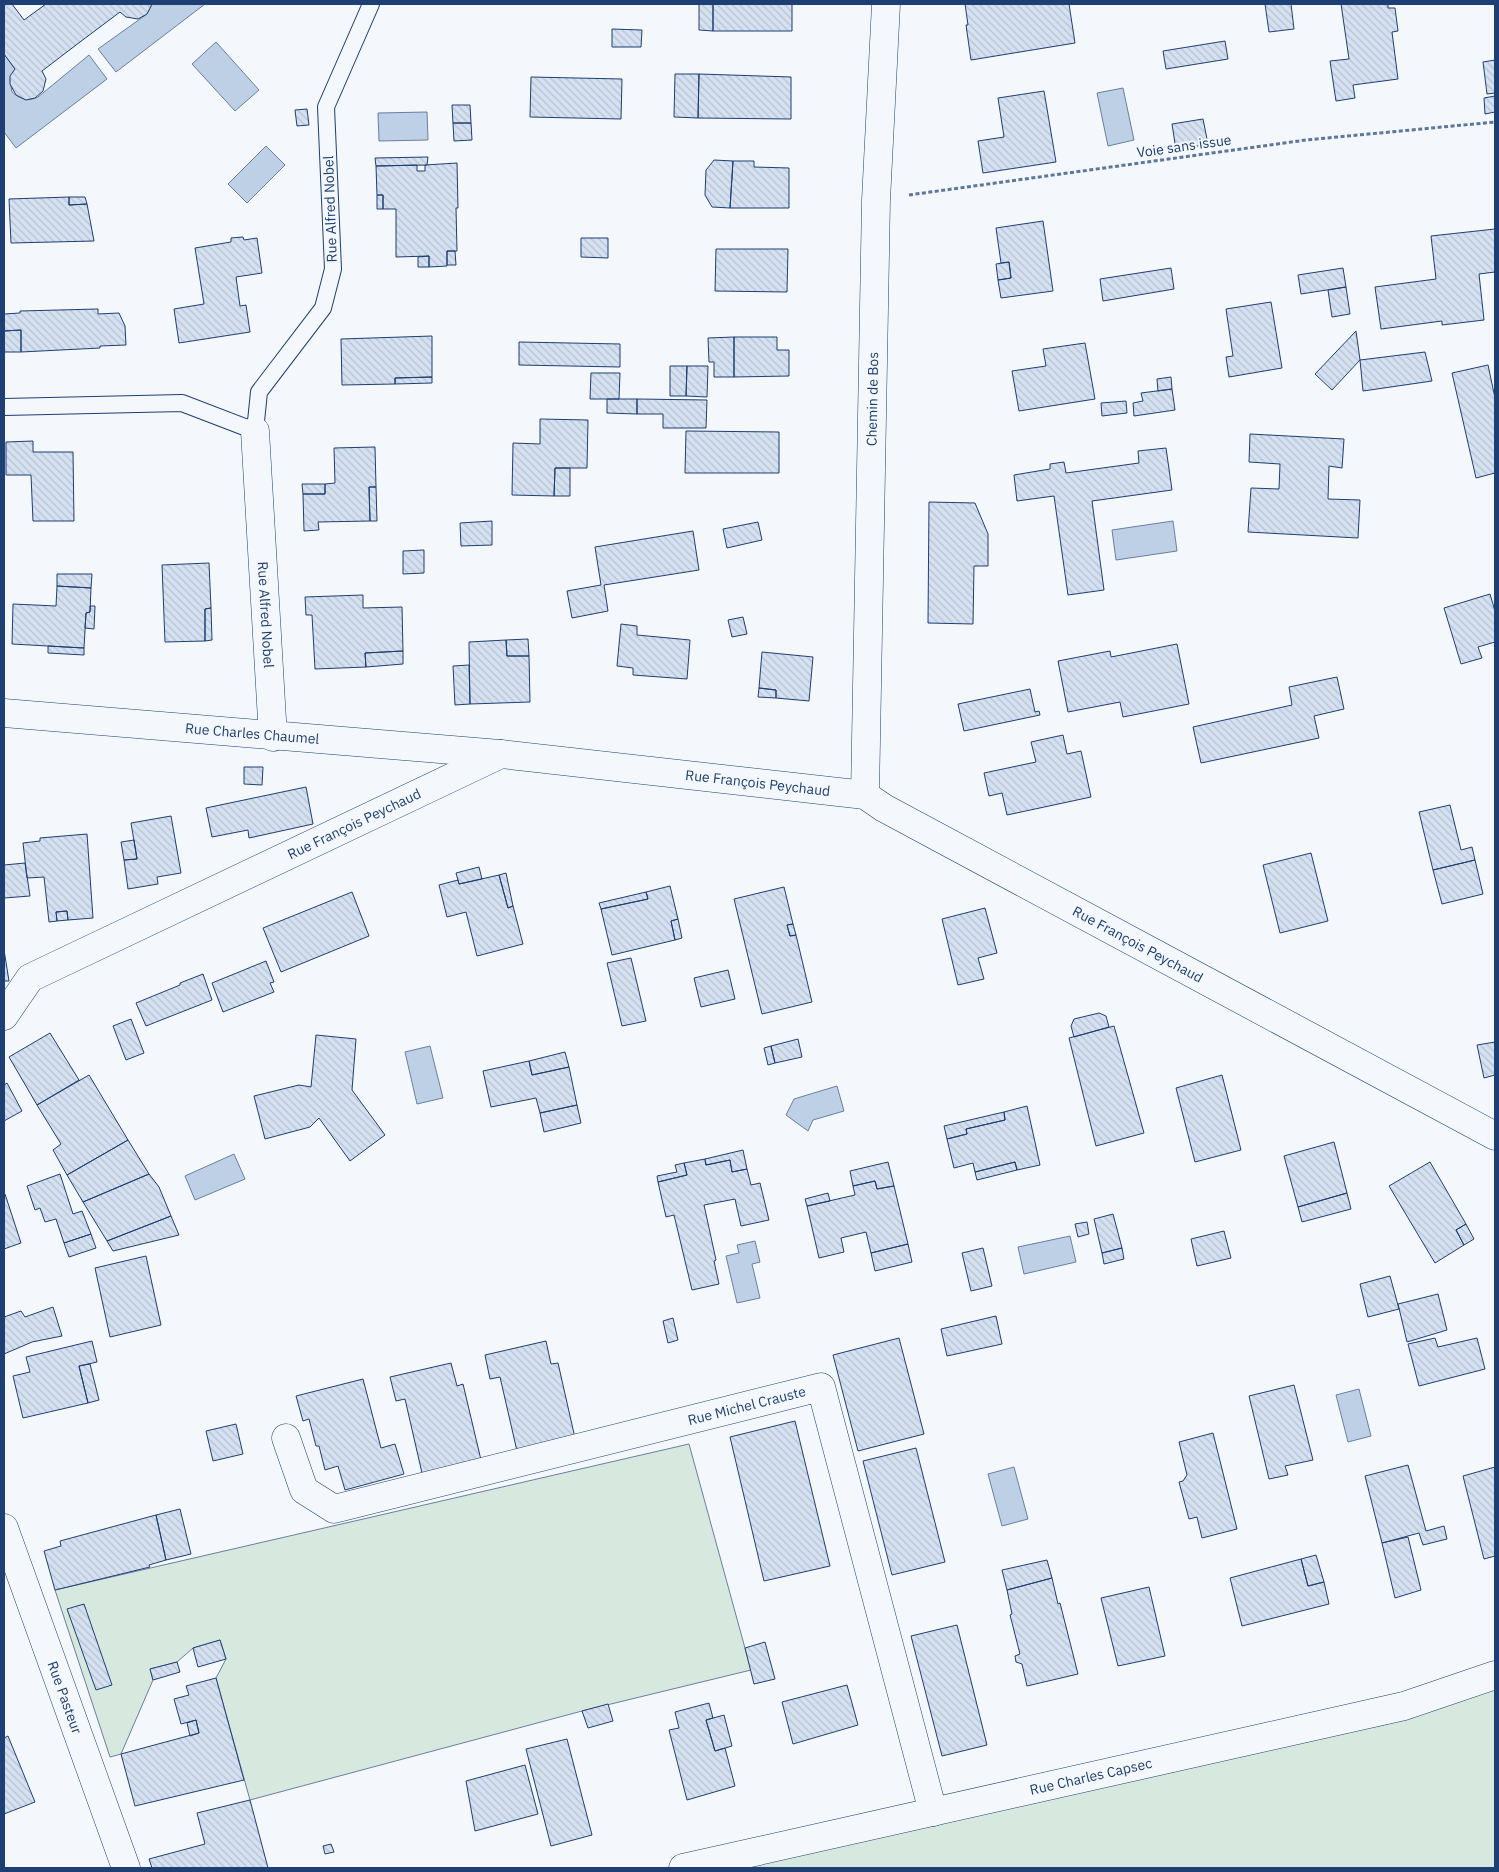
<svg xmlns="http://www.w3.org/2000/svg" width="1499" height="1872" font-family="'IBM Plex Sans',sans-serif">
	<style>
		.green { fill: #d7e8df; stroke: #687fa3 }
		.water { fill: #bed0e5; stroke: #687fa3 }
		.building { fill: url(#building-back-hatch); stroke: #1d3f73 }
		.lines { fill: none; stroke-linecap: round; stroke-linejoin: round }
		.service-casing { stroke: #1d3f73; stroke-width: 18 }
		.minor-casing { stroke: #1d3f73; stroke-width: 29 }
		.tertiary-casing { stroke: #1d3f73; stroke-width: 29 }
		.path { stroke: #5e769c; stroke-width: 3; stroke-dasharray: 4 2.5; stroke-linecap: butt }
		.service { stroke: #f4f7fb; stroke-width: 16 }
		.minor { stroke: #f4f7fb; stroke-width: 28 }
		.tertiary { stroke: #f4f7fb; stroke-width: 28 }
		.labels { text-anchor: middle; stroke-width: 4; stroke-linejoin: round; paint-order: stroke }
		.street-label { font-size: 14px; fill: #1d3f73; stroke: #f4f7fb }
	</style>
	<defs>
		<pattern id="building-back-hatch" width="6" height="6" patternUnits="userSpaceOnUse" patternTransform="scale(1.25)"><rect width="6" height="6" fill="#d5e0f0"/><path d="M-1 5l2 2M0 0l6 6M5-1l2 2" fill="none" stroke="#b6c1d1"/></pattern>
	</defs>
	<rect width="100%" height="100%" fill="#f4f7fb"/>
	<!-- green -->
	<path class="green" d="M689 1444 751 1670 582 1711 250 1800 216 1678 226 1659 220 1640 193 1648 177 1662 150 1669 153 1680 121 1754 110 1757 55 1590Z
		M1495 1675V1868H683Z"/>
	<!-- water -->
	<path class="water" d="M152 4H205L116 72 98 49 147 14Z
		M216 42 259 90 235 111 192 64Z
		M4 54 15 69 10 80 12 92C20 99 28 102 38 97L89 55 107 79 16 148 4 132Z
		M1123 88 1134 140 1108 146 1097 93Z
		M427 112 428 140 379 141 378 113Z
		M266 146 285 165 247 203 228 184Z
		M1173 521 1177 551 1116 560 1112 530Z
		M430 1046 443 1098 417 1104 405 1052Z
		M837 1086 844 1111 813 1120 808 1131 786 1115 794 1099Z
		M234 1154 245 1179 195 1200 185 1176Z
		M1070 1236 1076 1262 1024 1274 1018 1247Z
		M755 1241 760 1262 752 1264 760 1298 737 1303 726 1256 739 1253 737 1245Z
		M1359 1389 1371 1436 1348 1442 1336 1395Z
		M1014 1467 1028 1519 1002 1526 988 1474Z"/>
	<!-- building -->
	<path class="building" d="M4 4H12L24 20 46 4H152L147 14 138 19 126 17 120 12 80 42 42 71 46 79 43 91 35 98 26 100 16 95 10 84V76L15 69 4 54Z
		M699 4H713V31L699 30Z
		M713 4H792V31H713Z
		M965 4H1069L1075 43 971 60 966 25H968Z
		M1265 4H1291L1294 29 1269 32Z
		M1341 4H1388V8H1395L1398 31 1392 32 1398 79 1353 85 1355 98 1336 101 1330 61 1349 59Z
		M612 29 642 30 641 47H612Z
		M1225 41 1228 59 1166 69 1163 51Z
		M1495 60V93L1487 94 1483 62Z
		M675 74H699L698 118 674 117Z
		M699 74 791 77V119L698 118Z
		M531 77 622 79 621 119 530 117Z
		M1044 91 1056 162 983 173 978 141 1004 137 998 98Z
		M1495 96V112L1485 114 1484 98Z
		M452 105H470L471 123H453Z
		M307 109 309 125 297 126 295 110Z
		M1203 119 1208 144 1176 150 1172 124Z
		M453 123H471L472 140 454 141Z
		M428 157 427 165 376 166 375 158Z
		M714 160 733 161 730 208 712 207 705 195 706 170Z
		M733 161H754V167L789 168V208H730Z
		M457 163 458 208H456L457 251H447V266L429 267V256L396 257V209H383V195H377L376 166 417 165V171H425V165Z
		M377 195H383V209H377Z
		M69 197V205L87 204 94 241 11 243 9 199Z
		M69 197H85L87 204 69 205Z
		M1043 221 1053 291 1001 298 998 280 1011 278 1009 262 1001 263 996 228Z
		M1495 229V272L1479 274 1484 320 1442 325V321L1381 329 1375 287 1436 279 1431 236Z
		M243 237 244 240 257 238 262 273 236 277 240 306 246 305 250 332 179 343 174 309 204 304 195 248 231 242V238Z
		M581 238H608V258L581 257Z
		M716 249H788L787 292 715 291Z
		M447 251H455L456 265H447Z
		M429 256V267H418V257Z
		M1009 262 1011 278 998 280 996 264Z
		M1171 268 1174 289 1103 301 1100 279Z
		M1343 268 1346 287 1301 294 1298 275Z
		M1346 287 1350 314 1332 317 1328 290Z
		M1271 302 1282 368 1229 377 1226 357 1233 356 1226 309Z
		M98 309V314L119 313 125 326 126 345 100 346V348L21 352V330L4 331V314L20 313V311Z
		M21 330V352H4V331Z
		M1356 331 1360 360 1332 390 1315 374Z
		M432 336V377L395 378V384L342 385 341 339Z
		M734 337H777V350H789V376L734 377Z
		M734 337V377H714V362H709L708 338Z
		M519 342 620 344V367L519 365Z
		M1085 343 1095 399 1019 411 1012 371 1046 366 1043 349Z
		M1425 352 1432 381 1363 391 1360 360Z
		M1488 365 1495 398V473L1476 478 1452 373Z
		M670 366H687L686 396H670Z
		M687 366H708L707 397 686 396Z
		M591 373H620L619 399H590Z
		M432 377V383L395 384V378Z
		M1171 377 1172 389 1158 391 1157 379Z
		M1172 389 1175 410 1134 416 1133 403 1143 401 1141 393Z
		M607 399H637V414L607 413Z
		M637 399 707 400 706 428H663V414H637Z
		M1126 401 1127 413 1102 416 1101 403Z
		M540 419 588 420 587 468H555L554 496 512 495 513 443 540 444Z
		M686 431 779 432V473H685Z
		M1250 434 1344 439 1342 468 1329 466 1328 499 1360 500 1358 538 1248 532 1251 488 1279 489 1280 464 1249 462Z
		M33 441V452H73L74 521H33L31 475H6V442Z
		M375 447 376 487H369L370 521 318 522 319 530 304 531 303 494H325V484L335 483 334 448Z
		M1166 448 1172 490 1092 501 1104 590 1068 595 1054 496 1017 501 1014 475 1050 469V464L1064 462 1066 473 1139 463 1138 451Z
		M555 468H570V496H554Z
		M302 484H325V494H303Z
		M369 487H376L377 521H370Z
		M929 502 975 503 988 534V566H974L973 624 928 623Z
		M492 521V545L461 546 460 523Z
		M758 522 762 540 727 548 723 529Z
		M693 531 699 570 604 585 608 611 572 618 567 591 601 585 595 547Z
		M424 550V573L403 574V551Z
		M209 563 211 608 205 609V641L165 642 162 565Z
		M57 574H92L91 588 57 586Z
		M57 586 91 588 90 612 86 613 84 648 12 644 13 604 56 606Z
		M1490 594 1495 611V642L1478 647 1482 658 1461 664 1444 608Z
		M363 595V608L402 607 403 651 365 653 366 667 315 669 312 615H306L305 597Z
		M90 606H95L94 629 85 628 86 613 90 612Z
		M211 608 212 640 205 641V609Z
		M743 617 747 634 732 637 728 620Z
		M621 624 637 626V635L690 640 687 679 633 675V668L617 666Z
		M528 639 529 656H507L506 640Z
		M506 640 507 656H529L530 702 470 704 469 642Z
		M1177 644 1189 704 1123 717 1120 702 1068 712 1058 661 1110 651 1111 657Z
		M48 646 84 648V655L48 653Z
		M403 651V664L366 667 365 653Z
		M762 652 813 657 809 701 776 698V690L759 688Z
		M469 665 470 704 455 705 453 666Z
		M1337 677 1344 709 1314 716 1319 738 1201 763 1193 727 1292 705 1289 687Z
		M759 688 776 690V698L758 697Z
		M1030 689 1035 712 1039 711 1040 715 964 731 958 704Z
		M1063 735 1067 754 1081 751 1091 797 1007 815 1002 793 989 796 984 773 1036 762 1031 742Z
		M244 767H263L262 785 244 784Z
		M306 787 313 824 249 838 248 830 212 837 206 808Z
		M1450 805 1461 850 1472 847 1475 860 1433 870 1419 812Z
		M171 816 181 873 157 877 158 884 128 889 124 860 137 859 131 823Z
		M87 834 93 918 68 920 67 911 56 912 57 921 49 922 44 877 27 878 23 843 40 841V838Z
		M134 840 137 859 124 860 121 842Z
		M1311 853 1328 921 1280 933 1263 865Z
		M1475 860 1483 894 1442 904 1433 870Z
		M25 863 30 896 4 898V865Z
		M479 867 482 879 459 884 456 873Z
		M506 873 513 906 508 908 499 875Z
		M499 875 508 908 513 906 523 944 477 956 466 912 447 917 439 885 458 880 459 884Z
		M670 886 678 919 671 921 675 940 612 955 601 909 648 899 646 892Z
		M784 887 793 924 787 925 790 936 796 935 812 1002 762 1014 734 899Z
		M352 892 369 936 281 972 263 928Z
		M646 892 648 899 601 909 599 903Z
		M985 908 997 953 978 958 984 979 958 985 942 919Z
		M67 911 68 920 57 921 56 912Z
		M678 919 682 938 675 940 671 921Z
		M793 924 796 935 790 936 787 925Z
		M4 950 9 981H4Z
		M631 958 646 1021 622 1026 607 963Z
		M266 961 274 982 270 983 274 992 223 1012 212 983Z
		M728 970 735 999 701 1007 694 978Z
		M203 974 212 1000 146 1026 136 1003 180 985V983Z
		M1099 1013 1106 1016 1109 1027 1074 1037 1071 1026 1074 1019Z
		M131 1019 144 1053 126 1060 113 1026Z
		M1114 1026 1144 1133 1096 1146 1069 1038Z
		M50 1033 79 1080 37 1105 9 1057Z
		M316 1035 356 1039 352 1090 385 1135 350 1161 319 1118 310 1127 265 1139 254 1096 299 1085 311 1087Z
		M798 1039 802 1057 775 1063 771 1046Z
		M1495 1042V1075L1484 1078 1477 1045Z
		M771 1046 775 1063 768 1065 764 1048Z
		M565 1052 569 1067 532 1075 529 1061Z
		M529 1061 532 1075 569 1067 577 1105 540 1113 536 1098 491 1107 483 1071Z
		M89 1075 128 1140 67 1175 53 1150 61 1144 37 1105Z
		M1222 1075 1241 1150 1195 1162 1176 1088Z
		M7 1083 22 1111 4 1121V1085Z
		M577 1105 581 1123 544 1132 540 1113Z
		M1027 1106 1040 1165 1017 1170 1015 1162 975 1172 973 1163 954 1168 947 1139 967 1134 966 1129 1005 1120 1004 1112Z
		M1004 1112 1005 1120 966 1129 967 1134 947 1139 944 1126Z
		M128 1140 149 1174 83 1202 67 1175Z
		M1334 1142 1347 1193 1298 1207 1284 1156Z
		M743 1150 747 1169 732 1172 730 1160 706 1165 705 1159Z
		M705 1159 706 1165 730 1160 732 1172 747 1169 751 1185 760 1183 769 1220 741 1226 735 1199 704 1205 716 1260 714 1261 719 1284 692 1290 674 1215 666 1217 658 1182 687 1175 684 1163Z
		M888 1162 894 1186 877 1189 875 1181 853 1186 850 1171Z
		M1015 1162 1017 1170 977 1180 975 1172Z
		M1430 1162 1466 1224 1456 1230 1464 1245 1435 1263 1389 1186Z
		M684 1163 687 1175 658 1182 657 1176 677 1172 675 1165Z
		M60 1174 73 1214 82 1211 91 1234 64 1243 56 1219 45 1222 40 1208 35 1210 27 1186Z
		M149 1174 159 1187 171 1216 107 1241 83 1202Z
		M875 1181 877 1189 894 1186 908 1244 871 1253 866 1232 841 1238 844 1252 819 1258 807 1206 855 1195 853 1186Z
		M828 1193 830 1201 807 1206 805 1199Z
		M1347 1193 1351 1209 1302 1222 1298 1207Z
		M5 1194 21 1243 4 1249V1195Z
		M1113 1214 1122 1248 1102 1253 1094 1219Z
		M171 1216 179 1235 113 1251 107 1241Z
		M1087 1222 1089 1234 1078 1237 1075 1224Z
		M1466 1224 1474 1239 1464 1245 1456 1230Z
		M1224 1231 1231 1258 1197 1266 1191 1239Z
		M91 1234 96 1248 69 1257 64 1243Z
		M908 1244 912 1262 875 1271 871 1253Z
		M983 1248 992 1286 971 1291 962 1253Z
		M1122 1248 1124 1259 1104 1264 1102 1253Z
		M146 1256 161 1325 110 1337 95 1268Z
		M1390 1276 1399 1309 1368 1317 1360 1284Z
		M1438 1294 1447 1330 1407 1342 1398 1304Z
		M53 1307 62 1336 32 1342 4 1354V1317L21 1311 25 1317Z
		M996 1316 1002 1344 947 1356 941 1329Z
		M673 1318 678 1340 668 1343 663 1321Z
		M899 1338 924 1434 858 1451 833 1355Z
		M1435 1338 1438 1347 1477 1338 1485 1369 1419 1386 1408 1344Z
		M92 1341 97 1362 79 1366 88 1403 23 1418 13 1376 30 1372 26 1357Z
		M546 1341 551 1364 558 1363 575 1438 517 1451 500 1377 490 1379 485 1355Z
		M451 1363 457 1386 463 1384 481 1460 422 1473 405 1399 396 1401 390 1377Z
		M90 1364 99 1400 88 1403 79 1366Z
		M363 1379 381 1448 395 1444 404 1474 345 1490 338 1466 325 1470 319 1446H316L309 1419 303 1421 296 1396Z
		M1294 1385 1313 1460 1285 1466 1288 1475 1269 1479 1249 1396Z
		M795 1421 830 1566 764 1581 730 1437Z
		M236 1424 243 1454 213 1461 206 1431Z
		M1213 1433 1237 1529 1202 1538 1197 1517 1189 1519 1179 1482 1183 1481 1187 1475 1179 1442Z
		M916 1448 945 1562 892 1575 863 1461Z
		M1408 1465 1426 1531 1444 1526 1447 1539 1423 1545 1419 1533 1382 1543 1365 1476Z
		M1495 1467V1556L1484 1559 1463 1476Z
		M180 1509 191 1554 166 1560 156 1515Z
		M156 1515 166 1560 149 1565 150 1567 55 1590 44 1551 61 1546 60 1541Z
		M1408 1537 1421 1590 1395 1598 1382 1543Z
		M1316 1555 1324 1582 1308 1586 1301 1559Z
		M1301 1559 1308 1586 1324 1582 1329 1604 1242 1626 1230 1578Z
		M1047 1560 1052 1578 1007 1590 1002 1570Z
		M1052 1578 1058 1604 1060 1603 1078 1674 1027 1686 1022 1664 1016 1662 1015 1656 1020 1654 1010 1615 1012 1614 1007 1590Z
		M1149 1587 1165 1656 1118 1666 1101 1598Z
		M84 1604 112 1685 96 1690 67 1609Z
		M957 1625 987 1745 942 1756 911 1636Z
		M220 1640 226 1659 198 1667 193 1648Z
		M765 1642 775 1679 754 1684 745 1648Z
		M177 1662 180 1672 153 1680 150 1669Z
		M216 1678 244 1780 135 1806 121 1754 199 1733 196 1720 181 1724 174 1699 189 1695 186 1686Z
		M847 1685 858 1725 793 1744 782 1702Z
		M709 1703 713 1718 706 1720 715 1751 725 1748 735 1786 687 1800 669 1730 679 1728 675 1712Z
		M608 1704 613 1721 588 1728 582 1711Z
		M724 1715 732 1746 715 1751 706 1720Z
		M196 1720 199 1733 190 1736 187 1723Z
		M8 1736 35 1802 4 1814V1738Z
		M567 1739 592 1835 551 1846 526 1749Z
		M525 1765 538 1814 475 1831 466 1781Z
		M250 1800 268 1868H152L149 1859 205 1844 197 1813Z
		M331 1844 334 1852 325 1854 323 1846Z"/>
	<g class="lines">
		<!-- service casing -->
		<g class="service-casing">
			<path id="service" d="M4 407 182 403 255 431 259 392 323 308 333 269 326 107 371 4"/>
		</g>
		<!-- minor casing -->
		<g class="minor-casing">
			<g id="minor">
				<path id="s1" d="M255 431 273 737"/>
				<path id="s2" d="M4 713 500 754"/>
				<path id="s3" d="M865 795 876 200 886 4"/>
				<path id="s4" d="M4 1016 30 978 501 754 865 795 884 808 1495 1136"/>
				<path id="s5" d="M286 1438 304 1490 334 1509 821 1387 933 1812"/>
				<path id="s6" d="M4 1528 126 1868"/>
			</g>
		</g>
		<!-- tertiary casing -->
		<g class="tertiary-casing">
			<g id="tertiary">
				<path id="s7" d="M683 1868 1404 1706 1495 1675"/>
			</g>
		</g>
		<!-- path -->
		<path class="path" d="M909 195 1306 140 1495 122"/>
		<!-- service -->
		<use href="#service" class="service"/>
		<!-- minor -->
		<use href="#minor" class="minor"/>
		<!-- tertiary -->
		<use href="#tertiary" class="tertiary"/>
	</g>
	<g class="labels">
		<!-- street labels -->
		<g class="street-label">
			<text transform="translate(1184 146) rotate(-8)" y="5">Voie sans issue</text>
			<text transform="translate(330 209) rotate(-92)" y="5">Rue Alfred Nobel</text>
			<text dy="5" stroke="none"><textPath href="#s3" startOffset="396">Chemin de Bos</textPath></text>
			<text dy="5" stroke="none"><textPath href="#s1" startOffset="184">Rue Alfred Nobel</textPath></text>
			<text dy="5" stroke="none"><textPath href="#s2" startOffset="249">Rue Charles Chaumel</textPath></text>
			<text dy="5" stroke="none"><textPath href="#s4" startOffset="826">Rue François Peychaud</textPath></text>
			<text dy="5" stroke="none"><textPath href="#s4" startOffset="405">Rue François Peychaud</textPath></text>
			<text dy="5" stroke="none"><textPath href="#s4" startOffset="1245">Rue François Peychaud</textPath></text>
			<text dy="5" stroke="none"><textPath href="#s5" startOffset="516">Rue Michel Crauste</textPath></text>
			<text dy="5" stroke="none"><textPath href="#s6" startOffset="180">Rue Pasteur</textPath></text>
			<text dy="5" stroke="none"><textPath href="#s7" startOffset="418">Rue Charles Capsec</textPath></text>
		</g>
	</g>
	<!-- border -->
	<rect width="1499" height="1872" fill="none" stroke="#1d3f73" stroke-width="10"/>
</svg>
